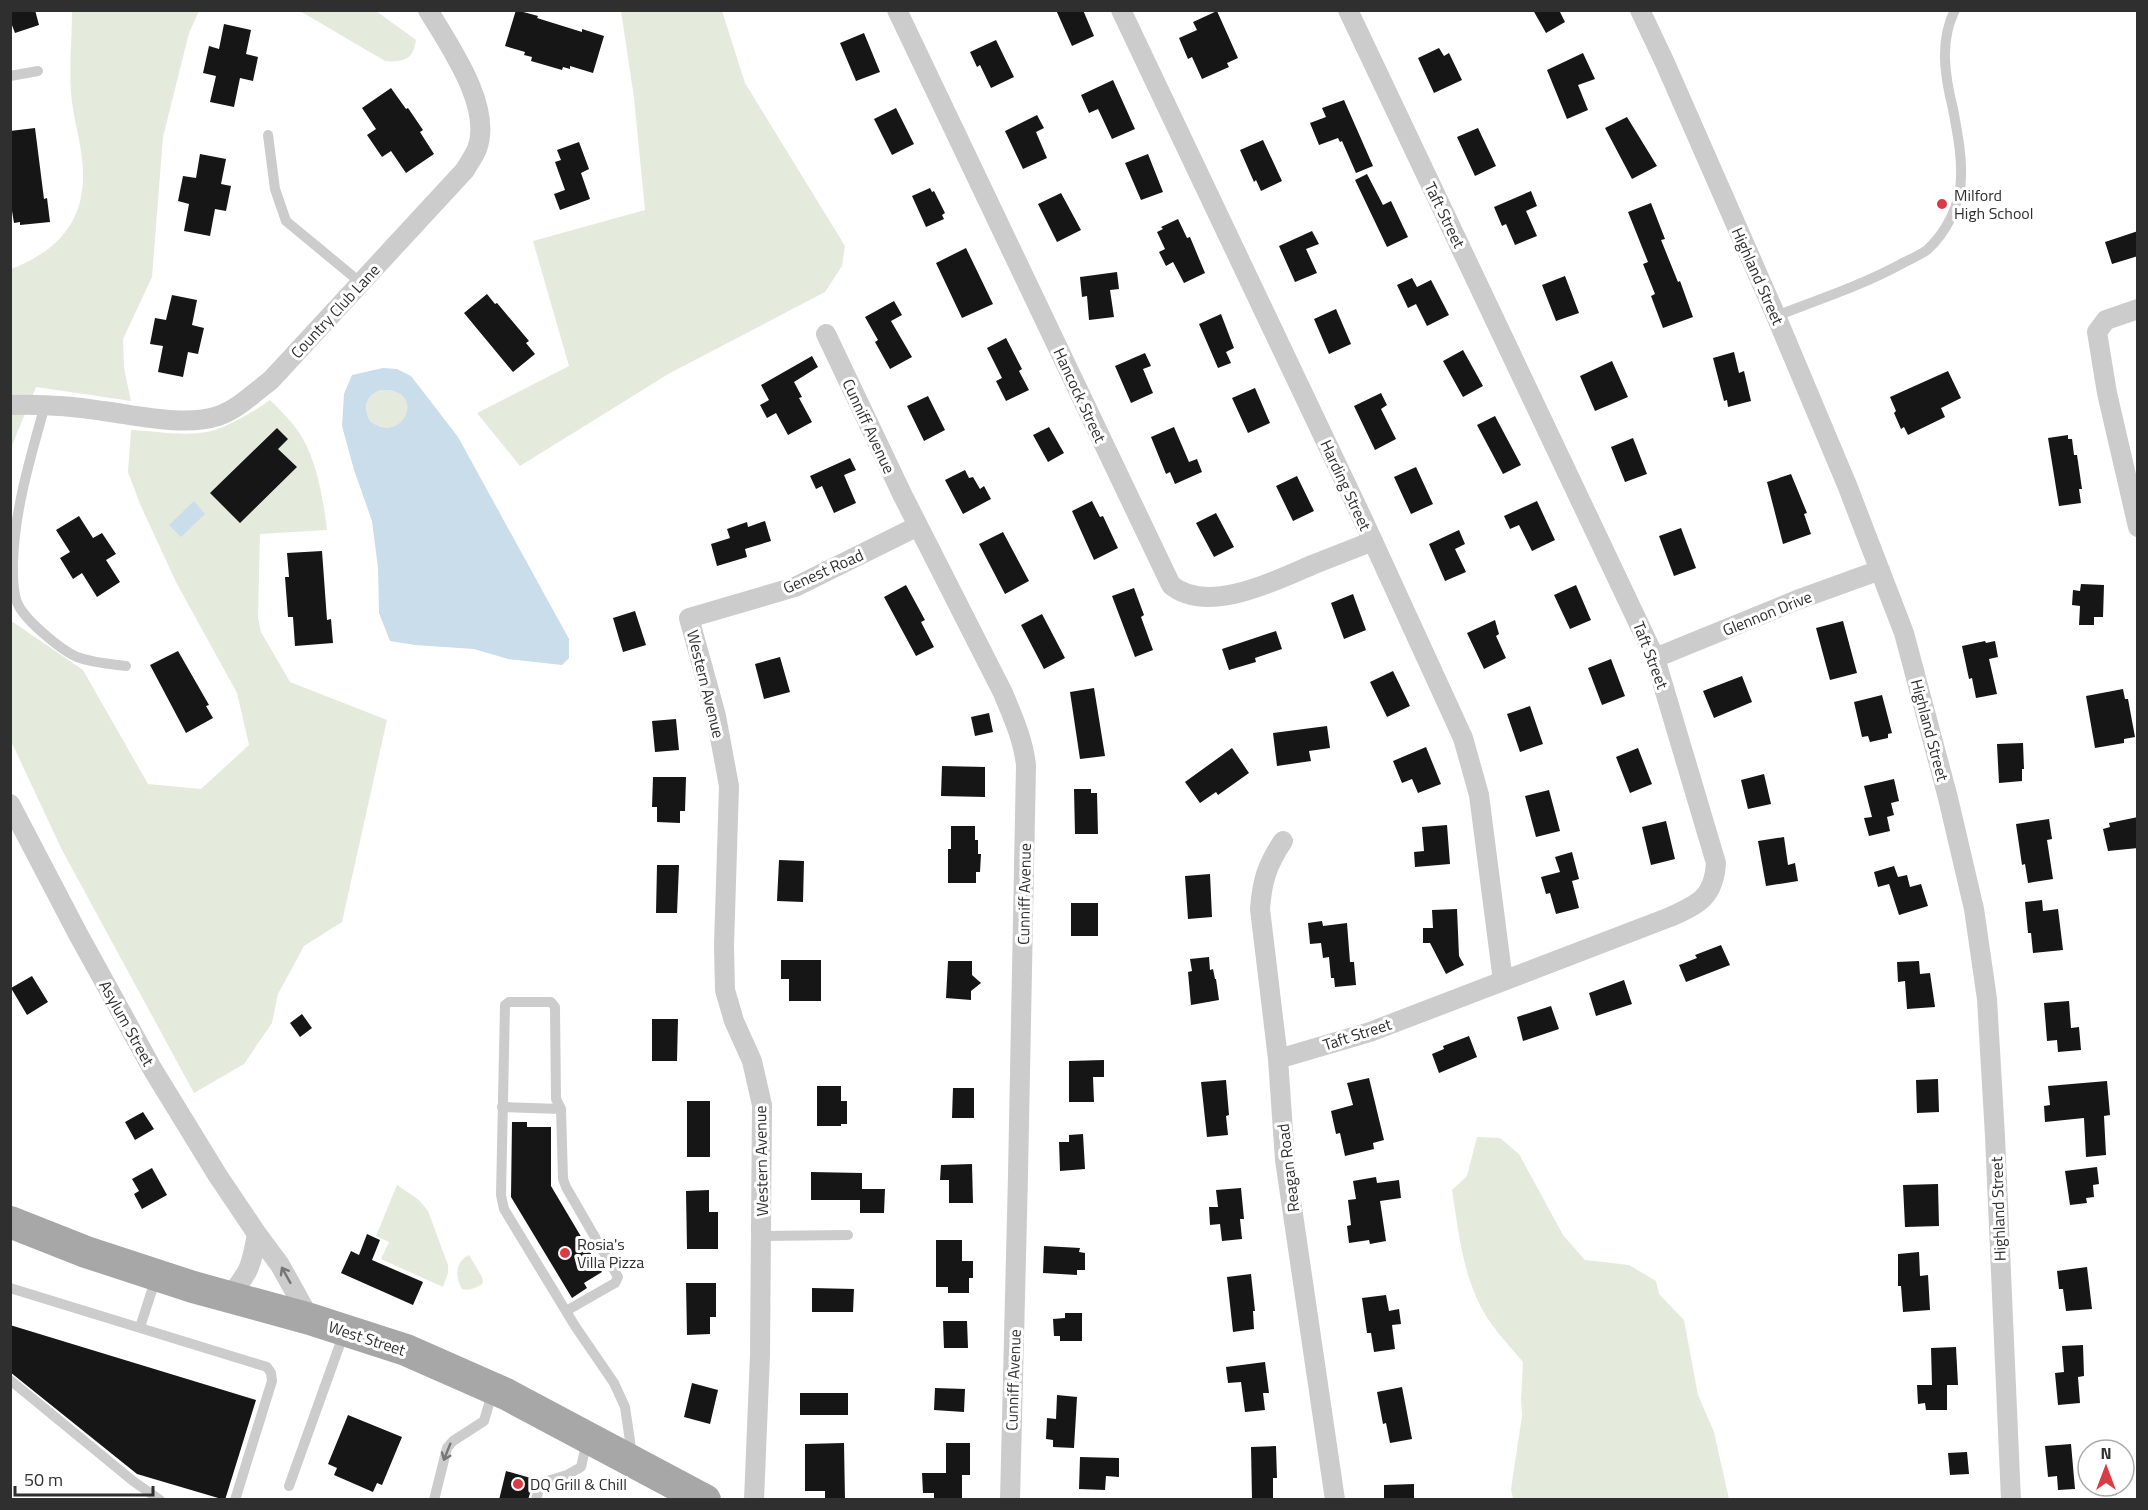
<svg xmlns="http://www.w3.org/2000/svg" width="2148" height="1510" font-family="'Titillium Web',sans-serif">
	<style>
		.green { fill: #e4ebdd }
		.water { fill: #caddea; fill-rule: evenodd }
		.building { fill: #161616 }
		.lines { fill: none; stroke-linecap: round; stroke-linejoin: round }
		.service { stroke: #ccc; stroke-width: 10 }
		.minor { stroke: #ccc; stroke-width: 20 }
		.primary { stroke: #a7a7a7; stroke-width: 32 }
		.oneway { stroke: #767676 }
		.poi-dot { fill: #db3b44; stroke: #fff; stroke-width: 2 }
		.labels { text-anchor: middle; stroke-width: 6; stroke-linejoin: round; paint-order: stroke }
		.poi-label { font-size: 16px; fill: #2f2f2f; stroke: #fff; text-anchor: start }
		.street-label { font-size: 16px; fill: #2f2f2f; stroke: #fff }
	</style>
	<rect width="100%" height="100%" fill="#fff"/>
	<!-- green -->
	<path class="green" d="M72 11H199L189 33 163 137 152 277 123 339 124 368 131 401 36 387 11 448V269C57 251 85 222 83 170 82 144 73 119 71 93 69 66 72 38 72 11Z
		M300 11H376L416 40C413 60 404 62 385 61Z
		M621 11H722L745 83 845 246 842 266 825 292 670 373 520 466 477 413 569 366 533 241 645 210 634 98Z
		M380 390C429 387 405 447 370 421 363 407 365 397 380 390Z
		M270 400C282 412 295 424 303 439 317 463 324 503 327 530L260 534 258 618 261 632 290 682 387 720 342 922 304 946 278 994 272 1023 244 1064 194 1093 62 850 11 741 10 620 83 670 148 784 201 789 249 745 237 693 177 584 140 504 128 472 131 430C156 431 186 437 211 431 229 426 255 411 270 400Z
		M1477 1137 1500 1138 1519 1154 1563 1235 1585 1260 1629 1265 1656 1281 1659 1294 1684 1320 1698 1395 1714 1432 1729 1499H1513L1511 1489 1522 1416 1521 1398 1523 1362C1508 1344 1489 1325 1479 1303 1462 1268 1458 1228 1452 1190L1467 1176Z
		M397 1185 419 1200 428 1211 448 1265V1273L443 1287 381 1259 389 1242 376 1236Z
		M469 1255 482 1277 483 1283C478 1288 468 1291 462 1289 455 1276 455 1262 469 1255Z"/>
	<!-- water -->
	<path class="water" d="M383 368 397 369 411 376 458 437 569 639V658L562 665 508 659 474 649 415 645 390 641 379 613 378 568 372 521 354 470 342 426 344 394 352 375ZM380 390C429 387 404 447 370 421 363 407 365 397 380 390Z
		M194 501 205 514 181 537 169 525Z"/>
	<!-- building -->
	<path class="building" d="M10 10H35L39 25 15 33 10 20Z
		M516 10 538 16 537 18 582 32V29L604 36 593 73 570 66V69L563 67 562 70 531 61 532 57 524 55 525 52 505 46Z
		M1056 10H1083L1094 36 1072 46Z
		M1533 10H1559L1565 22 1546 33Z
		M1217 11 1238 58 1227 63 1229 67 1202 79 1192 57 1188 59 1179 38 1197 30 1193 22Z
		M224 24 251 30 246 54 258 57 253 81 240 78 234 107 210 102 216 76 203 73 209 46 219 49Z
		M864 33 880 72 856 81 840 43Z
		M996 40 1014 77 991 88 980 65 977 67 970 52Z
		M1439 48 1444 56 1449 53 1462 80 1434 93 1418 58Z
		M1583 53 1595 79 1578 85 1588 110 1567 119 1547 70Z
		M1113 80 1135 129 1112 139 1098 109 1089 113 1081 95Z
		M391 88 406 109 408 108 423 130 420 132 434 154 406 173 391 151 382 157 367 135 376 129 362 108Z
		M1344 100 1373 166 1356 173 1342 141 1340 142 1338 138 1319 145 1310 123 1326 117 1322 108Z
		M896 108 914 144 892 155 874 119Z
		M1037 115 1044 128 1036 132 1047 158 1023 169 1005 131Z
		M1627 117 1657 166 1632 179 1605 128Z
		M35 128 44 199 47 198 50 222 20 225V222L14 223 12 211H10V131Z
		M1478 128 1496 166 1475 176 1457 137Z
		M1263 140 1282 181 1261 191 1256 180 1254 182 1240 150Z
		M579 142 589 169 581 173 590 199 560 210 554 194 565 190 555 162 561 160 557 150Z
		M200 154 226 159 221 184 231 186 226 211 215 209 210 236 184 231 189 204 178 201 183 176 196 178Z
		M1148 154 1163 192 1141 200 1125 163Z
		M1367 174 1383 205 1391 201 1408 237 1387 247 1355 180Z
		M930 188 932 192 934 191 945 213 942 215 944 219 926 227 912 196Z
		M1531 191 1537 206 1526 211 1537 236 1515 245 1506 224 1502 226 1494 207Z
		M1061 193 1081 230 1057 242 1038 204Z
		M1651 203 1665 239 1661 240 1678 282 1680 281 1693 317 1663 328 1651 296 1655 294 1643 264 1648 262 1628 212Z
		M1178 219 1187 238 1190 237 1205 273 1184 283 1173 262 1166 266 1159 252 1165 249 1157 232 1163 229 1161 227Z
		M1312 231 1319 244 1306 249 1317 273 1295 282 1279 246Z
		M2138 231V256L2112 264 2105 242Z
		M966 248 993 304 962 318 936 263Z
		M1117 272 1119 289 1110 290 1114 317 1089 320 1087 296 1082 297 1080 277Z
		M1565 276 1579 313 1556 321 1542 285Z
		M1412 278 1417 287 1431 280 1449 315 1427 326 1416 304 1408 308 1397 285Z
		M487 294 495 304 497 303 529 341 526 343 535 354 513 372 464 313Z
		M172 295 197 300 192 325 204 328 198 354 188 352 183 377 158 372 163 346 150 344 155 318 166 320Z
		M894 301 902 315 891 321 912 357 890 369 875 342 878 340 865 317Z
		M1336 309 1351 344 1329 354 1314 319Z
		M1221 314 1234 348 1226 352 1231 363 1218 368 1199 324Z
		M1006 338 1022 369 1019 371 1029 390 1006 401 996 381 1002 378 987 348Z
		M1463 350 1483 386 1463 397 1443 361Z
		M1734 352 1739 373 1744 371 1751 401 1728 407 1727 400 1724 401 1713 358Z
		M1145 353 1151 366 1143 369 1153 393 1131 403 1115 366Z
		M812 356 818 367 794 382 802 397 799 398 812 422 788 435 776 413 767 418 760 405 769 400 761 385Z
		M1612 361 1628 397 1595 411 1580 376Z
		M1948 371 1961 398 1941 408 1945 417 1908 435 1904 427 1901 429 1894 413 1896 411 1890 397Z
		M1255 388 1270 423 1248 433 1232 398Z
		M1381 393 1387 405 1381 409 1396 439 1375 450 1354 406Z
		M928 396 945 430 924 441 907 406Z
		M1495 416 1521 465 1503 474 1477 425Z
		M1049 427 1064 453 1048 462 1033 435Z
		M1174 427 1189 462 1197 459 1202 472 1175 484 1170 472 1166 474 1151 437Z
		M277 428 288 439 278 449 297 467 240 523 210 493Z
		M2068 435V439H2072L2074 455H2077L2082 489H2079L2081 503 2059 506 2048 438Z
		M1633 438 1647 474 1625 482 1611 447Z
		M850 458 856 470 844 475 856 503 834 513 822 486 816 489 810 476Z
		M1416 467 1433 504 1411 514 1394 477Z
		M965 470 969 478 973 477 980 489 984 486 991 499 963 514 945 480Z
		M1791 474 1807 513 1804 514 1811 534 1783 544 1767 482Z
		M1297 476 1314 511 1293 521 1276 486Z
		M1092 501 1100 517 1103 516 1118 548 1094 560 1072 511Z
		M1537 501 1555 540 1532 551 1519 525 1510 529 1504 516Z
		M1216 513 1234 547 1214 557 1196 523Z
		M79 516 93 538 102 533 116 554 106 560 120 582 97 597 82 573 73 579 60 558 70 552 56 530Z
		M765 521 771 541 745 549 747 557 717 566 711 544 730 538 727 529 747 522 748 527Z
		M1681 528 1696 568 1674 576 1659 536Z
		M1459 530 1465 544 1455 549 1466 572 1445 581 1429 544Z
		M1003 532 1029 581 1005 594 979 544Z
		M322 551 327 620 331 619 333 643 295 646 293 617H288L285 577H289L287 553Z
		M2081 584 2104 585 2103 617H2094V625H2079L2080 606 2072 605 2073 590 2080 591Z
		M906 585 925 620 921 622 934 647 916 656 884 597Z
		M1576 585 1591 620 1570 629 1554 595Z
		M1134 588 1144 615 1141 617 1153 650 1135 657 1112 596Z
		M1353 594 1366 630 1344 639 1331 603Z
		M635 611 646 645 623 652 613 618Z
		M1042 614 1065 658 1044 669 1021 625Z
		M1495 620 1499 634 1496 636 1506 658 1484 669 1467 633Z
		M1843 621 1857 673 1830 680 1816 628Z
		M1276 631 1282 649 1255 658 1256 662 1229 670 1222 649Z
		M1985 641 1986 643 1995 641 1998 657 1989 659 1997 694 1976 698 1972 678 1969 679 1962 646Z
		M178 651 209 705 206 706 213 718 186 733 150 665Z
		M780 657 790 692 764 699 755 664Z
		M1611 659 1625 696 1602 705 1588 668Z
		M1393 671 1410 706 1387 717 1370 682Z
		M1742 676 1752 702 1714 718 1703 691Z
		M1094 688 1105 756 1080 759 1070 692Z
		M2123 689 2125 699H2128L2135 737 2124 739V743L2095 748 2086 696Z
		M1882 695 1892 733 1888 734V738L1870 742 1868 736 1862 737 1854 702Z
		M1530 706 1543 744 1520 752 1507 714Z
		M989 713 993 732 975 736 971 717Z
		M676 719 679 750 655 752 652 721Z
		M1327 726 1330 748 1309 751 1311 761 1277 766 1273 733Z
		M2023 743 2024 769H2022V781L1999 783 1997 744Z
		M1426 747 1441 784 1418 793 1412 779 1402 783 1393 761Z
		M1232 748 1249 773 1218 795 1216 792 1200 803 1185 782Z
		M1638 748 1652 784 1630 793 1616 757Z
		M942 766 985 767V797L941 796Z
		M1764 774 1771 804 1748 809 1741 780Z
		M653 777H686L685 811H680V823L657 822V807H652Z
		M1894 779 1899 801 1891 803 1894 815 1887 817 1890 831 1869 836 1864 818 1872 817 1864 786Z
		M1074 789H1091V793H1097L1098 834H1075Z
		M1549 790 1560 831 1536 837 1525 796Z
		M2138 817V848L2108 851 2103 829 2110 827 2109 823Z
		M2049 819 2052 839 2047 840 2053 879 2028 883 2025 864 2022 865 2016 824Z
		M1666 821 1675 859 1651 865 1642 827Z
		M1447 825 1450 864 1415 867 1414 852 1424 851 1422 827Z
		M951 826H975V840H978V854H981L980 872H976V883H948V849H951Z
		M1784 837 1788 865 1795 863 1798 881 1766 886 1758 841Z
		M1572 852 1579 879 1572 881 1579 908 1556 914 1550 893 1546 894 1541 877 1560 872 1555 857Z
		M779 860 804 861 803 902 777 901Z
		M657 865H679L677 913H656Z
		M1894 866 1898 877 1907 875 1910 887 1921 884 1928 906 1899 915 1889 884 1878 887 1874 872Z
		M1210 874 1212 917 1188 919 1185 876Z
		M2042 900 2043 911 2058 909 2063 950 2033 953 2031 933H2028L2025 902Z
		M1071 903H1098V936H1071Z
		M1457 909 1459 956 1464 965 1446 974 1430 943H1423V928H1433L1432 910Z
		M1322 921 1323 926 1347 923 1350 962H1354L1356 985 1335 987 1334 978H1331L1329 957 1323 958 1321 943 1310 944 1308 923Z
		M1721 945 1730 965 1686 982 1679 965 1697 958 1695 955Z
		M1209 957 1210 970 1213 969 1215 979H1216L1219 1000 1191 1005 1188 972 1192 971 1190 959Z
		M781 960H821V1001H789V979H781Z
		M948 961H972V975L981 983 971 991V1000L946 998Z
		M1919 961 1920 974 1930 973 1935 1007 1907 1009 1905 981 1898 982 1897 962Z
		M32 976 48 1002 27 1015 11 988Z
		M1624 980 1632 1004 1596 1016 1589 993Z
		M2069 1001 2071 1028 2079 1027 2081 1050 2058 1052 2057 1040 2047 1041 2044 1003Z
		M1551 1006 1559 1029 1523 1041 1517 1017Z
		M302 1014 312 1028 300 1037 290 1023Z
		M652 1019H678L677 1061H652Z
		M1469 1036 1477 1057 1439 1073 1432 1054 1444 1049 1443 1046Z
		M1104 1060V1077H1093L1094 1102H1069V1061Z
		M1369 1078 1384 1140 1373 1143 1374 1149 1345 1156 1340 1133 1336 1134 1331 1111 1353 1105 1347 1083Z
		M1938 1079 1939 1112 1917 1113 1916 1080Z
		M1226 1080 1229 1115 1226 1116 1228 1135 1207 1137 1201 1082Z
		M2107 1081 2110 1115 2104 1116 2106 1155 2086 1157 2084 1118 2045 1122 2044 1106 2050 1105 2048 1086Z
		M817 1086H841V1101H847V1124H841V1126H817Z
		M953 1088H974V1118H952Z
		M687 1101H710V1157H687Z
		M143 1112 154 1129 135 1140 125 1122Z
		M512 1122H527V1127H551V1186L602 1272 584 1283 587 1288 572 1298 511 1197Z
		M1083 1134 1085 1169 1060 1171 1059 1142H1069V1135Z
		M972 1164 973 1203H949V1180H940L941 1165Z
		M2097 1167 2099 1184 2093 1185 2094 1197 2086 1198 2087 1203 2070 1205 2065 1171Z
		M152 1168 167 1195 142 1209 134 1194 139 1191 132 1179Z
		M811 1172 862 1173V1189H885L884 1213H860V1200H811Z
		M1376 1177 1377 1183 1399 1180 1401 1198 1380 1201 1386 1241 1370 1244 1369 1240 1349 1243 1347 1226 1351 1225 1348 1200 1356 1199 1353 1181Z
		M1938 1184 1939 1226 1905 1227 1903 1185Z
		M1241 1188 1244 1219H1240L1242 1239 1222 1241 1220 1224 1210 1225 1209 1207H1218L1216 1190Z
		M709 1190V1212H718V1249H687L686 1191Z
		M367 1234 380 1240 372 1260 423 1282 413 1305 341 1273 351 1251 359 1255Z
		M936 1240H962V1261H973V1278H969V1293H948V1287H936Z
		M1044 1246 1080 1248 1079 1252 1085 1253V1270H1077V1275L1043 1273Z
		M1919 1252 1920 1276 1928 1275 1930 1310 1903 1312 1901 1286H1898V1254Z
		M2087 1267 2092 1309 2066 1311 2063 1289H2059L2057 1271Z
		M1251 1274 1255 1311H1253L1254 1329 1233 1332 1227 1277Z
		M686 1283H716V1317H710V1334L687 1335Z
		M812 1288 854 1289 853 1312H812Z
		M1386 1295 1389 1311 1399 1309 1401 1324 1392 1325 1395 1349 1374 1352 1371 1333H1367L1362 1298Z
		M1065 1313H1082V1341H1060V1336H1054L1053 1319 1065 1318Z
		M943 1321H967L968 1348H944Z
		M10 1325 256 1400 225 1500 137 1474 10 1372Z
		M2083 1345 2084 1376 2078 1377 2080 1403 2058 1405 2055 1373 2064 1372 2062 1346Z
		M1956 1347 1958 1385H1947V1410H1926L1925 1403 1918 1404 1917 1385H1932L1931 1348Z
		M1265 1362 1269 1393H1263L1265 1410 1245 1412 1241 1382 1228 1383 1226 1367Z
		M692 1383 718 1390 710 1424 684 1417Z
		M1402 1387 1412 1439 1390 1443 1386 1423 1383 1424 1377 1392Z
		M935 1388 965 1389 964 1412 934 1410Z
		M800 1393H848V1415H800Z
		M1057 1395 1077 1397 1074 1448 1053 1447V1440L1046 1439 1047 1418 1056 1419Z
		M348 1415 402 1437 382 1485 377 1483 373 1492 334 1475 337 1468 328 1464Z
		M844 1443 845 1500H825V1491H805V1444Z
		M946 1443H970V1475H962V1498H934V1493H923L922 1473H946Z
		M2071 1444 2075 1489 2058 1490 2057 1476 2048 1477 2045 1446Z
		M1276 1446 1277 1478H1273V1499H1252L1251 1447Z
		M1967 1452 1969 1474 1950 1475 1948 1453Z
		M1080 1457 1119 1458V1477L1106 1476 1105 1490 1079 1489Z
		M506 1471 534 1479 528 1500H499Z
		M1414 1484V1500H1384V1485Z"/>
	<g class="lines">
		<!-- service -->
		<path class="service" d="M10 76 38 71
			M268 135 275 189 286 221 361 283
			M1776 316C1818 300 1863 285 1903 263 1911 259 1920 255 1927 250 1946 233 1961 204 1961 177 1962 155 1957 131 1953 109 1945 77 1939 41 1955 10
			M45 405C31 456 15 507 13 561 13 574 12 590 17 602 23 619 61 650 77 657 93 663 110 664 126 666
			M502 1107 561 1109
			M762 1236 848 1235
			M10 1288 267 1367 271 1373 272 1381 235 1500
			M566 1311 615 1283 618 1277 566 1187 563 1179 561 1109 556 1099 555 1007 551 1002H509L505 1005 501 1195 504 1209 575 1326 614 1383 625 1407 632 1455
			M140 1327 156 1278
			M10 1380 133 1481 160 1500
			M289 1486 344 1333
			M434 1500 447 1448 453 1441 484 1421 493 1390
			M536 1500 540 1485 544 1482 567 1475 581 1467 587 1441"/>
		<!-- minor -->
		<path class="minor" d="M897 10 1171 585C1207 615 1275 581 1312 565 1332 557 1353 549 1373 541
			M1121 10 1365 524 1463 738 1479 795 1503 981
			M1640 10 1665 63 1776 316 1847 485 1904 633 1948 798 1974 909 1987 999 1995 1136 2011 1500
			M2138 309 2106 320 2097 332 2107 393 2138 527
			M826 334 902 494 1003 693C1013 717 1023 739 1026 765L1018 1175 1010 1500
			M10 405C42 404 72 406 103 411 136 415 185 427 218 416 238 409 254 393 271 380L465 170C469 163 474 156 477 149 493 107 449 45 428 10
			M1655 658 1797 600 1880 570
			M10 804 78 934 153 1070 218 1176 257 1234 280 1265 310 1319
			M1283 841C1267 865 1262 881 1260 909L1278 1059 1285 1160 1335 1500
			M1278 1059 1370 1032 1670 917C1699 904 1714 897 1716 863L1655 658 1348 10
			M229 1297C250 1271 251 1267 257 1234
			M754 1500 760 1355 762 1105 752 1061 734 1021 725 990 724 946 729 786 716 716 689 618 795 587 918 526"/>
		<!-- primary -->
		<path class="primary" d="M10 1222 86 1252 193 1287 310 1319 406 1350 506 1394 705 1500"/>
	</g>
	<!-- one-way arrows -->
	<defs><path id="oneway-shaft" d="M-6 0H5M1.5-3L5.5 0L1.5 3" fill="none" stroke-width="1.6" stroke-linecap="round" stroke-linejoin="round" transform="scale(1.5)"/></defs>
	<g class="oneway">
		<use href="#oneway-shaft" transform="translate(286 1275) rotate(-119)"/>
		<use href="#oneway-shaft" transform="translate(447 1452) rotate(112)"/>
	</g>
	<!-- markers -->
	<g class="poi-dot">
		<circle cx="1942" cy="204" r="6"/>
		<circle cx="565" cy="1253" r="6"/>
		<circle cx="518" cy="1484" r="6"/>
	</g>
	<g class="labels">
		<!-- poi labels -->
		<g class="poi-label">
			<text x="1954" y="201">Milford<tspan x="1954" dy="18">High School</tspan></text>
			<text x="577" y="1250">Rosia's<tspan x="577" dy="18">Villa Pizza</tspan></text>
			<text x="530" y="1490">DQ Grill &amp; Chill</text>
		</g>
		<!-- street labels -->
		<g class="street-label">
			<text transform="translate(1445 215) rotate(64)" y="6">Taft Street</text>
			<text transform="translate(1758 276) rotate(66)" y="6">Highland Street</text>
			<text transform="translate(335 311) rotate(-47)" y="6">Country Club Lane</text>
			<text transform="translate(1080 395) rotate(65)" y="6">Hancock Street</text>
			<text transform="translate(869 426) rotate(65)" y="6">Cunniff Avenue</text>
			<text transform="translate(1346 485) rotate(65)" y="6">Harding Street</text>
			<text transform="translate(823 571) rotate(-24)" y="6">Genest Road</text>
			<text transform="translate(1767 613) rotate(-22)" y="6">Glennon Drive</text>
			<text transform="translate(1651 655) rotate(69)" y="6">Taft Street</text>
			<text transform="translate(706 684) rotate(76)" y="6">Western Avenue</text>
			<text transform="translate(1930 730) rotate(75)" y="6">Highland Street</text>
			<text transform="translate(1024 894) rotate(-89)" y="6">Cunniff Avenue</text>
			<text transform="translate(127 1023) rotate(61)" y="6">Asylum Street</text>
			<text transform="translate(1357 1034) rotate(-18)" y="6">Taft Street</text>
			<text transform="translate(761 1161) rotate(-91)" y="6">Western Avenue</text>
			<text transform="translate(1288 1168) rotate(-97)" y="6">Reagan Road</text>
			<text transform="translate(1998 1209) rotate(-92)" y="6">Highland Street</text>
			<text transform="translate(367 1338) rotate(18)" y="6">West Street</text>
			<text transform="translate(1013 1380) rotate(-88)" y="6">Cunniff Avenue</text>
		</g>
	</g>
	<!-- border -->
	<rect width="2148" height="1510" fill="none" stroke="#2f2f2f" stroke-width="24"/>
	<!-- north arrow -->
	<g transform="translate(2106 1468)"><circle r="28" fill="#ffffff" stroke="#acacac" stroke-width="1.5"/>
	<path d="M0-4.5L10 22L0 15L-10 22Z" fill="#db3b44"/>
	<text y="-9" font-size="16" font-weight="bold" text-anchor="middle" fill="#2f2f2f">N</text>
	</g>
	<!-- scale -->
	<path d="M15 1486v9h138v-9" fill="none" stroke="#2f2f2f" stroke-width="3"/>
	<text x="24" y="1486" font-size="18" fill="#2f2f2f" stroke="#ffffff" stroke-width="4.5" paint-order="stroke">50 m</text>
</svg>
